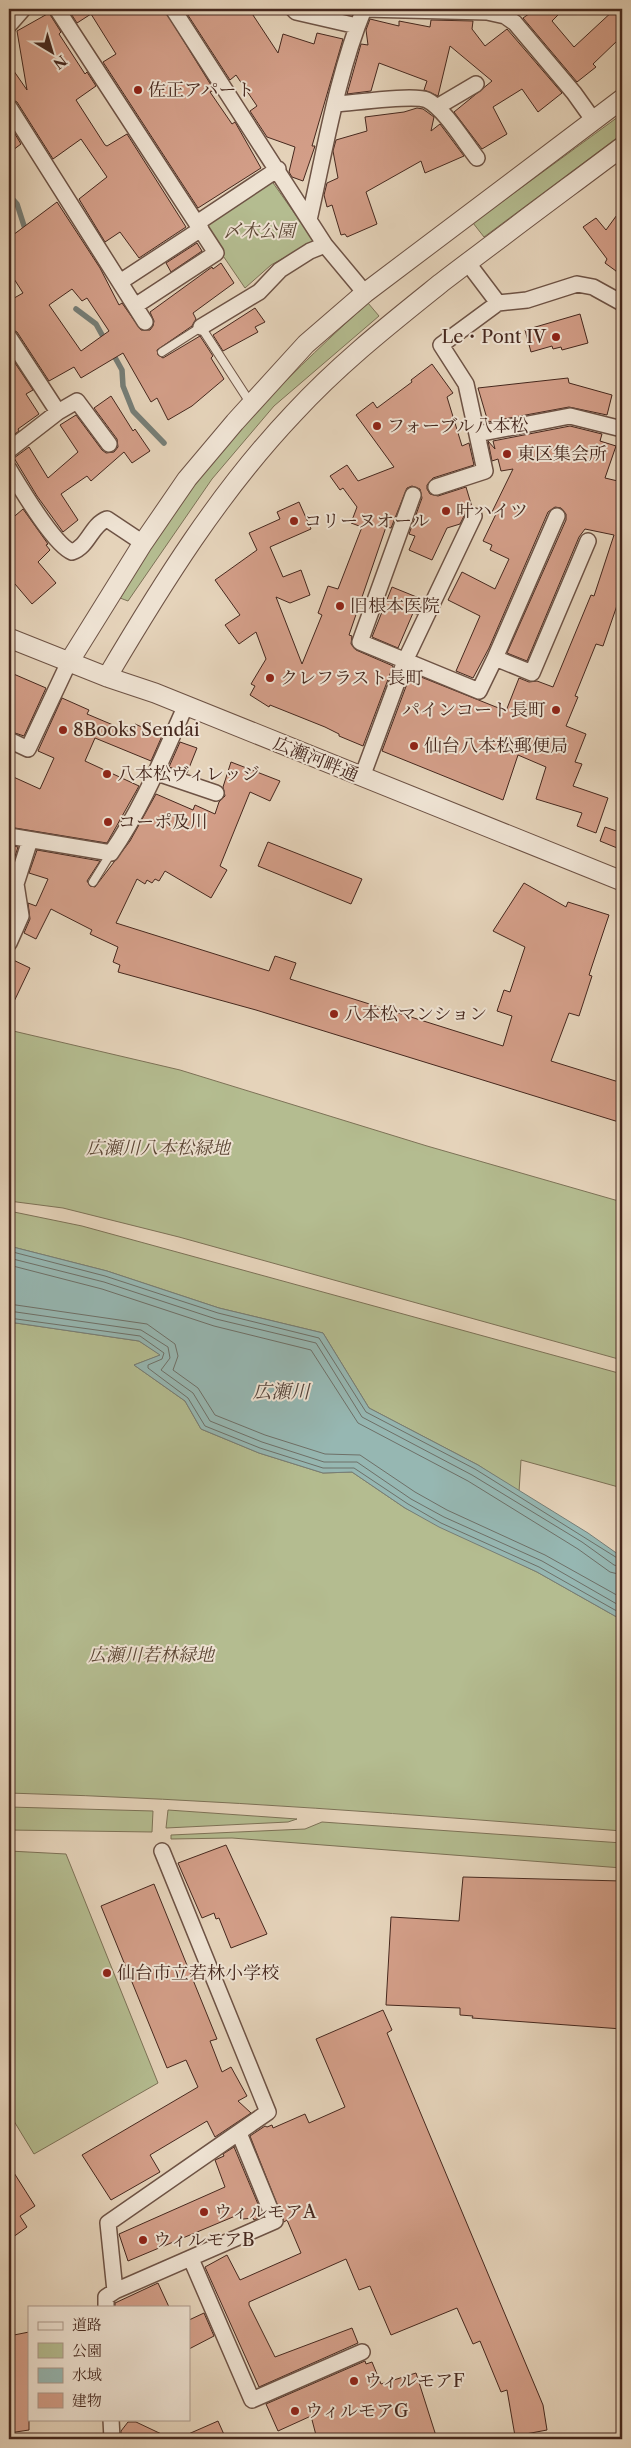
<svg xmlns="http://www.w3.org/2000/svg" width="631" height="2448" font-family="'Libre Caslon Text','Noto Serif JP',serif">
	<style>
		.green { fill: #b4bc90; stroke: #7d7257 }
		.water { fill: #96b7b2; stroke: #767e77 }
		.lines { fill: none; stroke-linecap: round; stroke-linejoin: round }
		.shore { stroke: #6e7068; stroke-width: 1 }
		.stream { stroke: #767e77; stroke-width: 5.5 }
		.building { fill: #d39e88; stroke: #46281e; fill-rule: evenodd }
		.service-casing { stroke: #6e5345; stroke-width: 10 }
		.minor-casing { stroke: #6e5345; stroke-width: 18 }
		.tertiary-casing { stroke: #6e5345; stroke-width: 21 }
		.service { stroke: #eee2d2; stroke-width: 8 }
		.minor { stroke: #eee2d2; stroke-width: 15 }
		.tertiary { stroke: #eee2d2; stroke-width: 19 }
		.poi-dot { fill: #8f2418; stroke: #eee2d2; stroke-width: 2 }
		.labels { text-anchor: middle; stroke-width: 4; stroke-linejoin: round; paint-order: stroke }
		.poi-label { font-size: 18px; fill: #46281e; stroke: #eee2d2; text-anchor: start }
		.park-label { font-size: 18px; font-style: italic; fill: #5c4635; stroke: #eee2d2 }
		.street-label { font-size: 18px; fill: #46281e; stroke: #eee2d2 }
		.water-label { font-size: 19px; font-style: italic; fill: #56453c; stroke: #eee2d2 }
	</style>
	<rect width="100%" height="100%" fill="#e5d3ba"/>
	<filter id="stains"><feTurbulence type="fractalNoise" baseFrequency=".004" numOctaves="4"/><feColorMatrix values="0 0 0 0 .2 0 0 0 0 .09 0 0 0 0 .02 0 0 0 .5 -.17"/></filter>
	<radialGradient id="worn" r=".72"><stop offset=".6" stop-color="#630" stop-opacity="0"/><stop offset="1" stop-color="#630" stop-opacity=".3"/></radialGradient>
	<!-- green -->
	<path class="green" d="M622 114V134L484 237 473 223Z
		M271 180 314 241 271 265 245 288 202 225Z
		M368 303 379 316 274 406 212 479 128 601 120 598C137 571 152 543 170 517 226 437 296 368 368 303Z
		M9 1030 180 1070 427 1146 622 1202V1360L179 1237 63 1208 9 1201Z
		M9 1211 82 1226 622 1374V1488L521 1460 519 1492 478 1465 369 1408 323 1333 219 1308 107 1271 9 1246Z
		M9 1322 139 1341 161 1355 134 1365 185 1401 201 1429 259 1453 323 1473 352 1472 405 1508 537 1572 622 1620V1831C418 1815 214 1799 9 1793Z
		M9 1807 153 1811 152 1832 9 1830Z
		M168 1810 297 1819 288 1822 166 1828Z
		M322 1822 622 1843V1868L232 1838 171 1839V1835L305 1829Z
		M9 1851 66 1854 158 2083 34 2154 9 2113Z"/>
	<!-- water -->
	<path class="water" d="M9 1246 107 1271 219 1308 323 1333 369 1408 478 1465 588 1533 622 1557V1620L537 1572 439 1527 405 1508 352 1472 323 1473 259 1453 201 1429 185 1401 134 1365 160 1355 139 1341 9 1322Z"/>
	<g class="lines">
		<!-- shore -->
		<path class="shore" d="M9 1251 105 1276 218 1313 319 1338 366 1412 475 1469 622 1561
			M9 1258 104 1282 216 1319 316 1343 362 1417 472 1475 582 1542 614 1565 622 1567
			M9 1265 102 1289 214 1326 311 1350 358 1423 468 1481 578 1549 610 1572 622 1575
			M9 1304 147 1324 175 1344 178 1356 173 1370 198 1388 215 1415 265 1435 325 1454 360 1455 415 1492 447 1510 545 1555 622 1598
			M9 1311 141 1330 168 1347 170 1358 161 1370 193 1393 210 1421 262 1442 324 1462H357L411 1499 444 1517 542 1561 622 1607
			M9 1318 140 1336 164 1353 162 1359 148 1365V1368L188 1398 205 1426 260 1448 323 1468H354L408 1504 441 1523 539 1567 622 1614"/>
		<!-- stream -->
		<path class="stream" d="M9 195 17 204 26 232
			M76 309 96 324 106 342
			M112 352 122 370 123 386 133 411 164 443"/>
	</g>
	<!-- building -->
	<path class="building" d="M68 9H164L214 90 210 92 232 124 235 122 261 168 198 208 103 62 116 54 91 14 77 23Z
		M184 9H249L278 53 283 34 314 44 317 33 343 39 312 146H315L303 181 292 177 289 172 295 147 267 137 250 111 257 106 236 75 230 80Z
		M536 9H564L552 21 574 47 615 9H620L618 40 593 64 596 67 577 82 523 18Z
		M49 13 61 32 59 34 85 74 87 72 96 86 76 100 105 145 107 146 127 134 186 227 139 258 120 232 105 242 79 199 107 177 81 139 53 159 17 102 9 98V64L27 90 17 31Z
		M370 19 399 26V21L430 27 431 20 473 21 472 29 485 46 507 29 562 93 538 112 522 89 493 107 507 134 482 149 454 112 492 81 450 46 438 96 424 90 427 81 379 63 371 91 347 94 361 44 368 45 366 30Z
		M417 108 423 109 434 117 431 131 440 124 464 156 425 173 421 161 366 192 377 224 347 237 345 234 341 235 332 205 327 207 324 195 327 183 338 178 333 151 336 140 367 131 365 117 404 112Z
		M9 124 21 144 9 153Z
		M57 202 100 268 119 305 122 303 141 330H150L153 326 154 321 150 312 212 267 213 269 221 263 234 283 193 313 196 319 192 326 157 350 158 355 163 358 200 336 213 356 211 358 224 379 192 406 168 420 157 398 151 402 123 353 81 378 74 367 49 381 17 332 9 328V301L23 293 9 271V238ZM72 289 82 301 87 298 109 331 81 351 49 305Z
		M622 208V280L616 271 605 263 607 259 583 227 596 218 606 230Z
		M197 243 202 251 171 272 166 263Z
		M255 308 265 322 255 327 258 332 223 351 213 335Z
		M580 314 588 343 562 350 561 347 553 349 552 346 531 352 525 330Z
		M9 354 33 390 26 394 39 414 18 429 19 431 9 438Z
		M432 364 453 393 447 397 462 446 469 443 474 465 433 478 427 485V489L430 494 438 496 466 487 472 507 466 512 460 524 447 528 432 560 409 550 415 536 409 534 422 498 420 489 412 486 407 488 391 528 386 527 349 635 352 636 351 644 356 650 393 666 363 746 339 736V734L325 727 270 705 269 707 250 695 255 686 251 684 266 659 256 632 239 644 225 625 240 615 215 580 257 550 249 533 280 519 277 512 299 502 311 529 270 547 283 577 301 570 310 595 290 603 276 597 302 664 322 615 318 613 328 586 338 589 362 527 351 523 357 507 343 488 340 490 330 476 347 465 358 481 394 467 356 415 373 402 377 408 412 382 411 380Z
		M568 378 569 383 612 395 607 415 569 407 488 422 478 388Z
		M111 396 133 431 135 429 150 451 132 463 124 452 91 481 87 476 61 494 78 520 63 532 37 496 14 458 29 447 48 478 78 452 60 425 76 415 102 450 106 453 114 452 118 447 117 439 94 408Z
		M570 426 602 434 600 441 616 446 605 478 622 482V591L603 646 596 644 575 696 578 697 566 726 586 734 575 762 582 764 573 786 608 798 596 833 577 826 582 813 536 799 546 767 518 755 503 800 382 751 411 673 506 711 519 678 529 682 537 681 553 687 591 595 594 596 614 535 585 529 579 537 527 661 507 653 566 520V514L561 508 555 507 548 512 489 648 473 678 456 671 480 616 448 600 462 572 495 589 509 559 490 550 492 545 483 541 497 512 491 514 513 469 501 471 498 459 492 461 488 441 495 449 493 441Z
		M23 509 48 544 46 545 50 550 38 562 56 583 32 604 9 577V521Z
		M392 587 424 600 417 614 413 613 398 648 372 637Z
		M9 672 46 688 24 736 9 731Z
		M62 698 89 710 87 714 132 733 135 724 162 736 151 761 95 738 85 761 139 786 107 843 9 827V775L40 789 54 758 38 751Z
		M180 742 197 748 187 773 169 767Z
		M231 762 280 781 270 801 250 792 220 866 227 870 211 898 165 871 159 881 155 879 152 883 147 880 145 884 137 879 116 923 269 971 275 956 296 963 290 979 503 1046 512 1016 497 1011 504 990 510 992 525 947 493 931 524 883 566 907 568 902 609 915 589 975 592 976 579 1016 569 1013 551 1061 622 1083V1123L256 1010 118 972 120 965 113 962 118 947 90 934 92 930 51 909 36 939 24 933 30 919 28 903 36 906 48 879 29 873 37 850 100 861 87 881 90 886 95 887 130 841 156 794 193 810 195 805 215 814 219 802 225 796 223 787Z
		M605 827 622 833V850L600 841Z
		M268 842 362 879 351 904 258 866Z
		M9 845 18 847 12 866 9 865Z
		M9 958 30 968 9 1012Z
		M226 1845 267 1934 231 1948 219 1918 216 1919 214 1913 202 1918 178 1863Z
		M463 1877 622 1881V2029L472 2018 473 2016 460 2015V2008L386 2005 391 1917 459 1921Z
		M154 1884 217 2039 210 2041 222 2072 231 2067 247 2096 238 2101 251 2113 215 2137 207 2121 150 2155 160 2172 111 2200 82 2155 198 2087 186 2060 167 2068 101 1906Z
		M383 2010 392 2030 387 2033 543 2405 547 2430 515 2436 507 2390 501 2392 480 2341 473 2344 457 2308 391 2335 370 2286 359 2290 346 2259 249 2302V2305L275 2357 352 2328 358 2343 259 2387 205 2267 227 2255 240 2280 301 2253 287 2220 284 2222 250 2136 265 2126 267 2127 272 2125 273 2128 305 2114 309 2123 345 2107 316 2039Z
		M234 2147 263 2216 254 2220 253 2218 243 2219 240 2214 128 2261 119 2234 225 2187 215 2160 224 2156 223 2154Z
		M9 2165 35 2206 20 2216 27 2227 9 2240Z
		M158 2283 169 2307H115V2303Z
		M204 2313 214 2336 189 2349V2320Z
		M29 2332V2430L9 2433V2336Z
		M365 2361 366 2364 372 2362 381 2384 416 2373 437 2439H317L311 2416 278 2431 266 2404Z
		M218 2421 226 2439H177Z
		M128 2422H136L172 2439H121V2431Z"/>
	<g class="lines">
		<!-- service casing -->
		<g class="service-casing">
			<path id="service" d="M162 352 201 327 251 404
				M93 882 111 853"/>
		</g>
		<!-- minor casing -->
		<g class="minor-casing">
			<path id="minor" d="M57 9 216 253 135 306
				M173 9 325 245 365 293
				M293 9 296 12 357 26
				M364 9 487 12 505 16 515 23 574 93 594 121
				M9 25 23 9
				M336 104C353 103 414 94 427 100 444 108 465 143 477 158
				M9 107 145 322
				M437 107 476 84
				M309 220C325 150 337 75 364 9
				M197 223 278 169
				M467 262 498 303
				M120 282 201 229
				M201 327 259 292 280 270 310 251 325 245
				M9 337 58 412
				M477 434 570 416 622 429
				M9 450 58 412 77 401 109 444
				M9 469C20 487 54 545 72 552 89 546 91 525 107 519L143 543
				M436 487 485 471 466 384 441 345 498 303 527 300 577 284 593 287 622 303
				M413 495 360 642 479 691 495 658 532 673 588 541
				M495 658 557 516
				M9 740 28 749 69 662
				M157 773 216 793
				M362 777 405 661 474 516
				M9 836 111 853C143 807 163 756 186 705
				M9 943 21 916 16 884 30 840
				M191 2259 252 2400 362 2352
				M115 2291 108 2223 268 2112 162 1851
				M106 2307V2297L115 2291 275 2221 239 2133
				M111 2419 112 2439"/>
		</g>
		<!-- tertiary casing -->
		<g class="tertiary-casing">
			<path id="tertiary" d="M9 638 107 677 155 693 622 881
				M69 662 143 543 187 479 235 422 306 344 365 293 622 99
				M107 677C162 584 219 492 294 413 339 364 390 324 441 283 501 237 562 192 622 147"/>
		</g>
		<!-- service -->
		<use href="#service" class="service"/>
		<!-- minor -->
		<use href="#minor" class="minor"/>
		<!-- tertiary -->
		<use href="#tertiary" class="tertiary"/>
	</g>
	<!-- markers -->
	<g class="poi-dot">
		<circle cx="138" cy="90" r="5"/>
		<circle cx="556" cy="337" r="5"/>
		<circle cx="377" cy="426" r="5"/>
		<circle cx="507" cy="454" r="5"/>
		<circle cx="446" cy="511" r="5"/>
		<circle cx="294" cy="521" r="5"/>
		<circle cx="340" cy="606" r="5"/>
		<circle cx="270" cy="678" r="5"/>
		<circle cx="556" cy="710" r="5"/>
		<circle cx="63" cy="730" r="5"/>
		<circle cx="414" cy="746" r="5"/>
		<circle cx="107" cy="774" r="5"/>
		<circle cx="108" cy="822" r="5"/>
		<circle cx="334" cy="1014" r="5"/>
		<circle cx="107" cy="1973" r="5"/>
		<circle cx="204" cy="2212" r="5"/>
		<circle cx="143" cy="2240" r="5"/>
		<circle cx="354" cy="2381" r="5"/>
		<circle cx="295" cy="2411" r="5"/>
	</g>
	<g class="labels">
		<!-- poi labels -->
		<g class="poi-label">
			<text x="148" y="96">佐正アパート</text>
			<text x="546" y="343" text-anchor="end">Le・Pont IV</text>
			<text x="387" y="432">フォーブル八本松</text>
			<text x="517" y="460">東区集会所</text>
			<text x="456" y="517">叶ハイツ</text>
			<text x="304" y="527">コリーヌオール</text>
			<text x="350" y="612">旧根本医院</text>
			<text x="280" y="684">クレフラスト長町</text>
			<text x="546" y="716" text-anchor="end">パインコート長町</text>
			<text x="73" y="736">8Books Sendai</text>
			<text x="424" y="752">仙台八本松郵便局</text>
			<text x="117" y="780">八本松ヴィレッジ</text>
			<text x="118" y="828">コーポ及川</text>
			<text x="344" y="1020">八本松マンション</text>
			<text x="117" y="1979">仙台市立若林小学校</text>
			<text x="214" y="2218">ウィルモアA</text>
			<text x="153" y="2246">ウィルモアB</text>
			<text x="364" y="2387">ウィルモアF</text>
			<text x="305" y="2417">ウィルモアG</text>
		</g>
		<!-- park labels -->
		<g class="park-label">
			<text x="259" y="237">〆木公園</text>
			<text x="158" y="1154">広瀬川八本松緑地</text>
			<text x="151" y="1661">広瀬川若林緑地</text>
		</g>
		<!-- street labels -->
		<g class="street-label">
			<text transform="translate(316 759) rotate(22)" y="6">広瀬河畔通</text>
		</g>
		<!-- water labels -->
		<g class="water-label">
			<text x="281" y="1398">広瀬川</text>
		</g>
	</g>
	<!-- margin -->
	<rect width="631" height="2448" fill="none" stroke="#e5d3ba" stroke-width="30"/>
	<rect x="10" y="10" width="611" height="2428" fill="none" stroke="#46281e" stroke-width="2.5"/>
	<rect x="15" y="15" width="601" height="2418" fill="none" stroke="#46281e"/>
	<!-- legend -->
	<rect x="28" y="2306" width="162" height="115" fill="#eee2d2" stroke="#ab988a"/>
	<rect x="38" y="2322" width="25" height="8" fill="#eee2d2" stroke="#ab988a"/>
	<text x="72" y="2330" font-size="15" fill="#46281e">道路</text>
	<rect x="38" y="2343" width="25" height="15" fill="#b4bc90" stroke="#ab988a"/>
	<text x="72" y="2356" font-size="15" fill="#46281e">公園</text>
	<rect x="38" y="2368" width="25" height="15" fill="#96b7b2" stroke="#ab988a"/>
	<text x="72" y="2380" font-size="15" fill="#46281e">水域</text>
	<rect x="38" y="2393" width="25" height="15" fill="#d39e88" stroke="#ab988a"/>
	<text x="72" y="2406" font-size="15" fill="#46281e">建物</text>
	<!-- north arrow -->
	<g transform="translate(52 52) rotate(142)" stroke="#eee2d2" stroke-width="4" paint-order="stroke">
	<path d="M0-4L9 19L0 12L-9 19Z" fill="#46281e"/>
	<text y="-8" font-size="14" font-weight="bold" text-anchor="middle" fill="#46281e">N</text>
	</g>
	<rect width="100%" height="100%" filter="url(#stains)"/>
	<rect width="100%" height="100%" fill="url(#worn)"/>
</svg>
